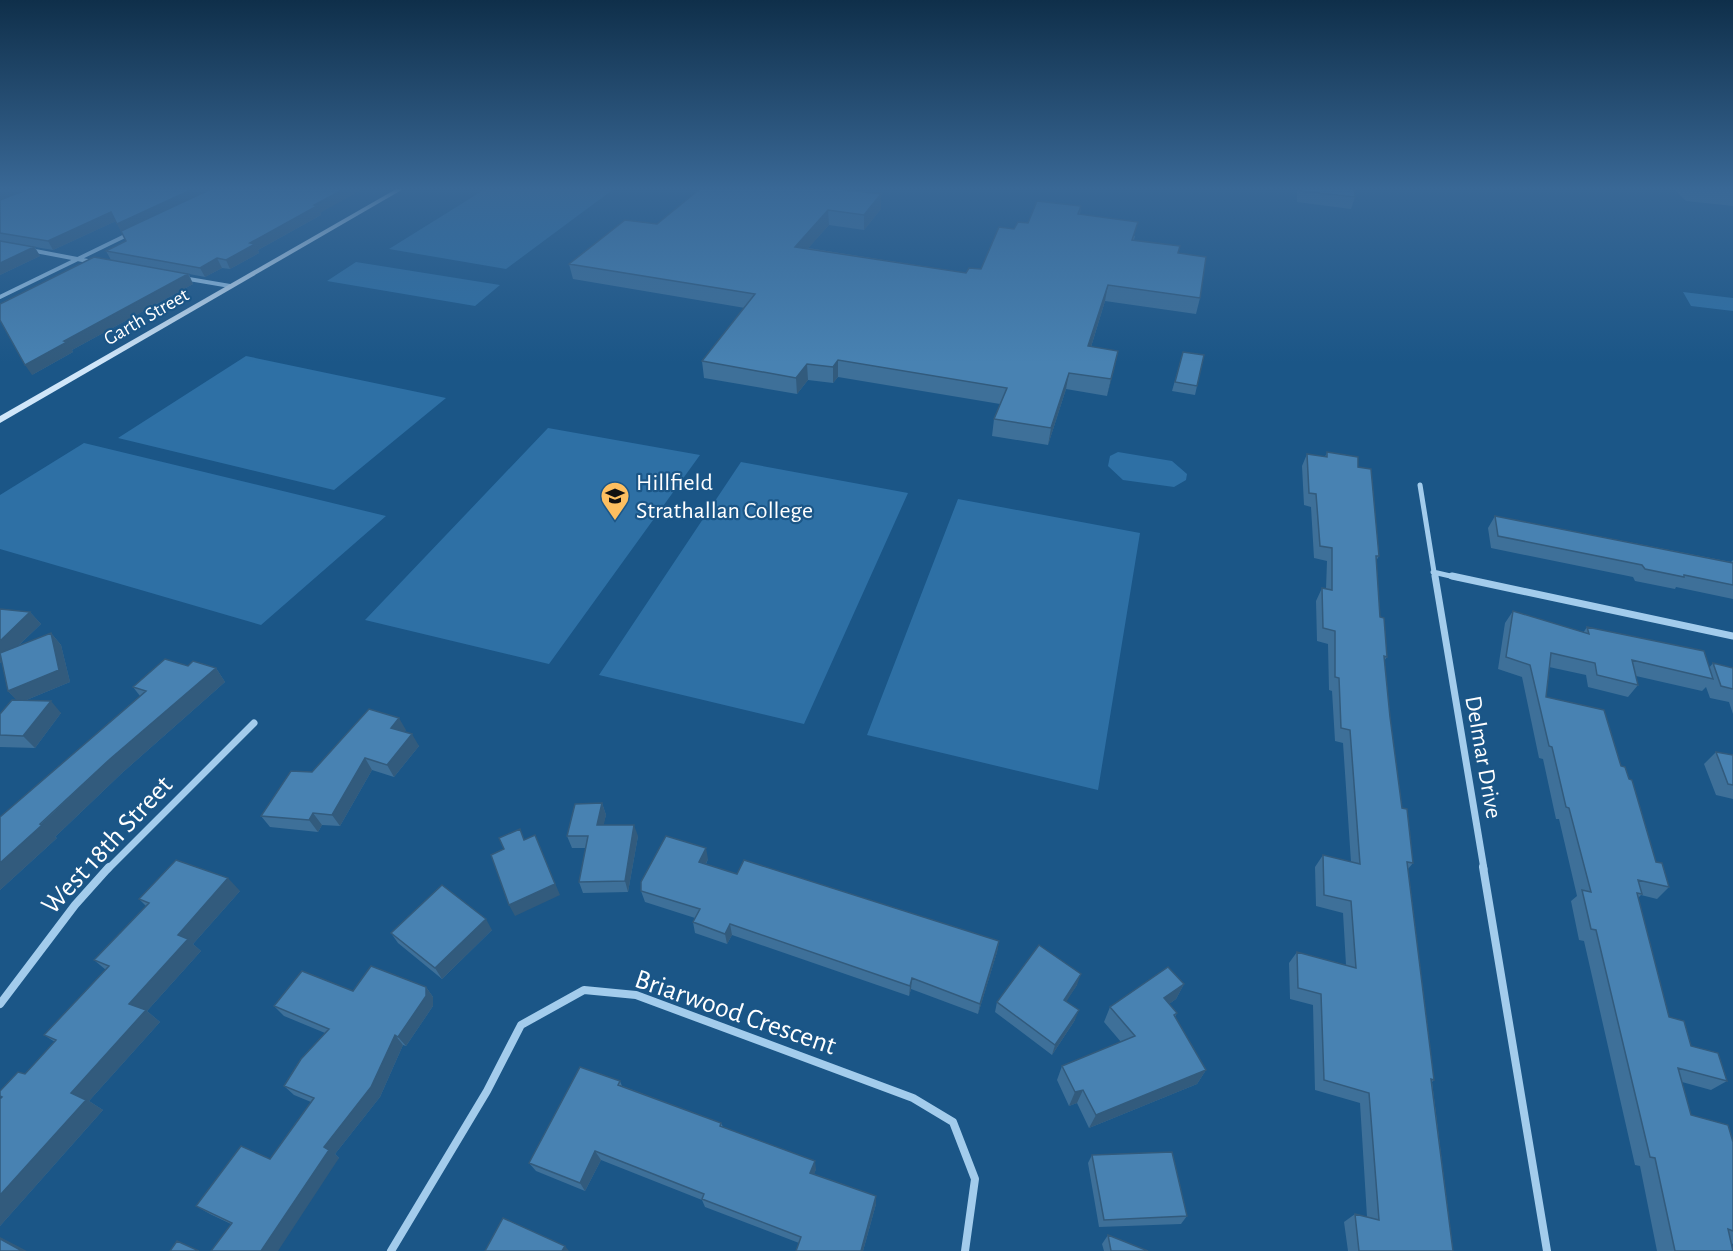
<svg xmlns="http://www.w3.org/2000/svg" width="1733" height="1251" font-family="'Alegreya Sans',sans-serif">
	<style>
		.green { fill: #2e70a5 }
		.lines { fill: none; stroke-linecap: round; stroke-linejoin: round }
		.street-far3 { stroke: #a3ccec; stroke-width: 4 }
		.street-far2 { stroke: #a3ccec; stroke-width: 5 }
		.street-far1 { stroke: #a3ccec; stroke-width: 7 }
		.street { stroke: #a3ccec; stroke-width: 8 }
		.secondary { fill: #d0e6f9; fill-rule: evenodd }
		.wall { fill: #3e7099 }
		.shaded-wall { fill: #325b7d }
		.building { fill: #4882b2; stroke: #325b7d; stroke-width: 1.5 }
		.labels { text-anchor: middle; stroke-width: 4.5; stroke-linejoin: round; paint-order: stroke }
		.far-street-label { font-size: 20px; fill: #fff; stroke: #1b5687 }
		.poi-label { font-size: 24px; fill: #fff; stroke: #1b5687; text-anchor: start }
		.street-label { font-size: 24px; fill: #fff; stroke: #1b5687 }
		.near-street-label { font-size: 28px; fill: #fff; stroke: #1b5687 }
	</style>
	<rect width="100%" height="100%" fill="#1b5687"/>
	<!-- green -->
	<path class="green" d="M487 188H615L506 269 389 249Z
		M356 262 500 285 475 306 327 281Z
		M1683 292 1733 298V311L1691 306Z
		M246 356 446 398 334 490 118 438Z
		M548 428 700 455 549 664 365 620Z
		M84 443 386 516 261 625 0 549V495Z
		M1118 452 1172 461 1187 474 1186 480 1174 487 1123 480 1108 466 1110 456Z
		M741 462 908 493 804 724 599 675Z
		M958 499 1140 533 1098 790 867 735Z"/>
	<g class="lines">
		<!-- street-far3 -->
		<path class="street-far3" d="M30 250 93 262
			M183 278 230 286
			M0 297 129 234"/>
		<!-- street-far2 -->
		<path class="street-far2" d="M1420 485 1435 578
			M1433 572 1459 578"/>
		<!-- street-far1 -->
		<path class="street-far1" d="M1435 576 1484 869
			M1452 576 1733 636
			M108 869 254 723"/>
		<!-- street -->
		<path class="street" d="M1483 867 1547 1251
			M0 1004 75 905 109 867
			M391 1251 487 1091 521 1025 584 990 636 995 913 1098 953 1122 975 1179 965 1251"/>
		<!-- secondary -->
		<path class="secondary" d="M398 188H405L0 423V416Z"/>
	</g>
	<!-- wall -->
	<path class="wall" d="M0 188 320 213 321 215 258 250 259 253 230 269 222 268 205 277 189 274 193 284 72 350 73 352 32 375 111 260 106 251 126 241 116 221 53 250 35 247 40 256 0 275Z
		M1279 188H1354L1355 197 1351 209 1297 202V190Z
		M1673 188H1733V206L1686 201Z
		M881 194V209L864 230 829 225 808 248 966 273 981 269 1014 229 1081 206 1080 214 1135 236 1134 240 1178 253 1200 298 1196 314 1105 301 1091 347 1118 351 1107 396 1066 389 1048 445 992 436 994 419 1000 404 838 377 833 383 808 380 797 394 704 378 702 361 745 308 573 279 569 264 657 224Z
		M1183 352 1197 386 1195 395 1172 391Z
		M1327 452 1358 467 1379 556 1376 561 1380 617 1387 657 1384 661 1390 717 1402 808 1413 863 1408 869 1434 1080 1432 1082 1453 1251H1348L1344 1222 1355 1214 1367 1217 1360 1103 1315 1090 1313 1005 1290 999 1289 963 1297 952 1346 965 1343 913 1316 906 1315 867 1323 855 1351 862 1343 743 1335 741 1332 691 1329 690 1328 644 1317 641 1316 601 1322 588 1326 589 1327 561 1314 558 1311 507 1304 505 1302 466 1307 454 1325 457Z
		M1495 516 1731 562 1733 560V599L1676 587 1675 589 1635 581 1633 577 1491 548 1488 528Z
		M0 609 30 612 41 624 18 646 51 633 61 645 70 682 24 701 61 713 35 748 0 747V714L17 700 8 691 2 661 0 663Z
		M1513 611 1583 633 1587 627 1709 668 1713 663 1733 668V714L1729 702 1710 698 1706 687 1702 691 1636 676 1638 685 1628 697 1588 687 1586 675 1549 667 1546 697 1621 766 1656 862 1669 887 1657 899 1641 895 1638 898 1669 1017 1691 1046 1727 1081 1711 1090 1682 1082 1691 1115 1733 1142V1244L1731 1243 1733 1251H1657L1640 1166 1635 1165 1584 941 1579 940 1571 901 1577 896 1559 819H1556L1543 759 1539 758 1522 677 1498 669 1505 623Z
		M188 666 216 668 225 682 122 773 55 837 57 838 0 890V817L140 696 133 687Z
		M406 730 404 732 419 746 394 777 372 770 340 826 322 825 318 832 270 827 261 816 312 772Z
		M1716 752 1733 755V799L1716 795 1704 764Z
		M602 803 606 815 603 825 638 836 628 892 583 893 579 882 586 848H572L567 836Z
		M708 859 706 864 737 874 999 941 997 952 978 1014 911 989 909 996 732 935 727 944 695 933 693 922 695 918 645 902 641 891Z
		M240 891 193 944 201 951 147 1011 160 1022 89 1101 103 1110 0 1226V1099L25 1074 55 1042 44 1035 106 970 94 960 146 906 139 899Z
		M492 930 442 979 398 943 391 933Z
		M1184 984 1176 999 1169 1004 1177 1013 1175 1017 1206 1070 1197 1084 1089 1128 1077 1103 1069 1106 1057 1080 1062 1066 1121 1042 1104 1022 1110 1007Z
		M1077 985 1066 1001 1075 1020 1052 1055 995 1012 997 1002Z
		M426 987 433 997V1006L406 1046 403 1045 380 1097 335 1154 339 1158 231 1224 210 1214 196 1206 270 1159 311 1102 294 1095 284 1086 325 1033 284 1016 274 1006 353 991Z
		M620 1081 622 1086 721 1123 723 1127 816 1169 814 1174 876 1196V1204L863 1251H796L799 1243 705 1207 702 1200 601 1160 585 1191 536 1171 529 1163Z
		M1092 1155 1187 1216 1181 1224 1099 1227 1088 1163Z
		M1108 1235 1148 1251H1104L1102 1244Z"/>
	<!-- shaded-wall -->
	<path class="shaded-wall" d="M9 188H36L0 203V191Z
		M195 188H218L122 233 117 224Z
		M346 188H365L320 213 321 215 258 250 259 253 230 269 226 260 250 243Z
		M881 194V209L864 230V215Z
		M828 210 829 225 796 262 795 247Z
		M111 212 116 221 53 250 48 241Z
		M34 247 40 256 0 275V263Z
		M217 258 222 268 205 277 200 268Z
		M188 274 193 284 72 350 73 352 32 375 25 365 64 341Z
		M1108 285 1105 301 1086 363 1088 346Z
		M1118 351 1115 367 1107 396 1111 379Z
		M838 360V377L833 383V367Z
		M807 364 808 380 797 394 796 378Z
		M1069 373 1066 389 1048 445 1051 428Z
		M30 612 41 624 0 663V641Z
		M51 633 61 645 70 682 19 703 8 691Z
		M216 668 225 682 122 773 55 837 57 838 0 890V863L110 759Z
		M51 701 61 713 35 748 23 736Z
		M399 718 406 730 397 740 391 728Z
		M412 734 419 746 394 777 387 765Z
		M365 758 372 770 340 826 332 815Z
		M602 803 606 815 601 837 597 825Z
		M313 813 322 825 318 832 309 820Z
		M634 825 638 836 628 892 625 881Z
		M535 835 560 895 515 916 509 905Z
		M706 848 708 859 701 873 699 862Z
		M228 878 240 891 193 944 201 951 147 1011 160 1022 89 1101 103 1110 0 1226V1195L71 1093 129 1004 178 935Z
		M486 919 492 930 442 979 435 968Z
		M730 924 732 935 727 944 725 934Z
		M999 941 997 952 978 1014 980 1004Z
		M1081 974 1077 985 1061 1010 1064 1000Z
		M912 978 911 989 909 996 910 986Z
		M1184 984 1176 999 1156 1013 1164 998Z
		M426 987 433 997V1006L406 1046 398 1037Z
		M1079 1010 1075 1020 1052 1055 1055 1045Z
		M395 1035 403 1045 380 1097 335 1154 339 1158 278 1251H261L324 1147Z
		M1206 1070 1197 1084 1089 1128 1096 1115Z
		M1083 1090 1077 1103 1069 1106 1075 1092Z
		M595 1151 601 1160 585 1191 580 1183Z
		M815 1161 816 1169 812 1181 810 1173Z
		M876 1196V1204L863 1251H861Z
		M0 1237 27 1251H22L0 1239Z
		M565 1246 569 1251H562Z"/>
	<!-- building -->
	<path class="building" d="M0 188H9L0 191Z
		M31 188H195L117 224 111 212 48 241 0 233V200Z
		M213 188H346L314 205 317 206 250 243 255 244 226 260 217 258 200 268 106 251 126 241 121 231Z
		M701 188H829L881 194 864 215 828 210 795 247 966 273 969 268 981 269 999 227 1014 229 1018 222 1028 223 1037 201 1081 206 1078 214 1138 222 1132 240 1180 246 1178 253 1206 257 1200 298 1108 285 1088 346 1118 351 1111 379 1069 373 1051 428 994 419 1007 388 838 360 833 367 807 364 796 378 702 361 755 294 569 264 625 220 657 224Z
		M1300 188H1354L1355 197 1300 191Z
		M0 241 34 247 0 263Z
		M94 257 188 274 64 341 67 342 25 365 0 320V304Z
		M1183 352 1204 355 1197 386 1175 382Z
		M1327 452 1358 457V467L1371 469 1379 556H1376L1380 617 1384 618 1387 657 1384 656 1390 717 1402 808 1407 809 1413 863 1407 862 1434 1080 1431 1079 1453 1251H1359L1355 1214 1379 1220 1369 1093 1324 1080 1321 994 1298 988 1297 952 1356 968 1351 901 1324 895 1323 855 1360 864 1350 730 1341 728 1339 678 1335 677V631L1323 628 1322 588 1332 590V548L1320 546 1316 494 1309 493 1307 454 1327 457Z
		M1495 516 1733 563V585L1684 575V577L1645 569 1642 565 1498 536Z
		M0 609 30 612 0 641Z
		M1513 611 1589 634 1587 627 1704 651 1713 679 1632 660 1638 685 1597 675 1595 663 1551 653 1546 697 1604 710 1621 766 1625 767 1629 779 1632 780 1656 862 1662 863 1669 887 1638 880 1642 894 1637 893 1669 1017 1684 1021 1691 1046 1718 1053 1727 1081 1678 1068 1691 1115 1728 1125 1733 1142V1231L1728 1229 1733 1251H1675L1655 1158 1650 1157 1596 930 1591 929 1582 890 1591 892 1569 808 1566 807 1552 747 1549 746 1530 665 1506 657Z
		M51 633 59 670 8 691 0 653Z
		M165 659 188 666 193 661 216 668 110 759 40 824 42 825 0 863V817L146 691 133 687Z
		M1713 663 1733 668V689L1721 686Z
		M12 700 51 701 23 736 0 735V714Z
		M369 709 399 718 391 728 412 734 387 765 365 758 332 815 313 813 309 820 261 816 291 771 312 772Z
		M1716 752 1733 755V785L1728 784Z
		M602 803 597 825H634L625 881 579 882 588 836H567L575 804Z
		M520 829 524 840 535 835 555 884 509 905 491 855 504 849 499 838Z
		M666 836 706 848 699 862 737 874 744 860 999 941 980 1004 912 978 910 986 730 924 725 934 693 922 700 909 641 891V882Z
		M176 860 228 878 178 935 188 939 129 1004 146 1010 71 1093 86 1100 0 1195V1099L2 1097 0 1096V1091L18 1072 25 1074 56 1040 44 1035 109 966 94 960 149 903 139 899Z
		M442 885 486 919 435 968 391 933Z
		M1039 945 1081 974 1064 1000 1079 1010 1055 1045 997 1002Z
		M371 966 426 987V996L398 1037 395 1035 371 1087 324 1147 329 1150 261 1251H211L232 1223 196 1206 241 1146 270 1159 314 1098 284 1086 301 1059 329 1029 274 1006 302 971 353 991Z
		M1168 967 1184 984 1164 998 1177 1013 1174 1015 1206 1070 1096 1115 1083 1090 1075 1092 1062 1066 1135 1036 1110 1007Z
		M580 1067 620 1081 618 1085 721 1123 720 1126 815 1161 810 1173 876 1196 861 1251H796L801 1237 702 1199 704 1194 595 1151 580 1183 529 1163Z
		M1172 1152 1187 1216 1104 1220 1092 1155Z
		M503 1218 565 1246 562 1251H485Z
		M1108 1235 1148 1251H1111Z
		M0 1239 22 1251H0Z
		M177 1241 199 1251H170Z"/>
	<!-- sky -->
	<linearGradient id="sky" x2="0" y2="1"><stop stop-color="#0f2f4a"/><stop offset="0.52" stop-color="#396896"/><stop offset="1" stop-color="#396896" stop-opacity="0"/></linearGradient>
	<rect width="1733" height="363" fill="url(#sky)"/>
	<!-- icons -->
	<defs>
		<g id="school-pin" transform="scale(1.5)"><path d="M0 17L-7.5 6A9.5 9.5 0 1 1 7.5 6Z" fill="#fdbf60" stroke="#1b5687"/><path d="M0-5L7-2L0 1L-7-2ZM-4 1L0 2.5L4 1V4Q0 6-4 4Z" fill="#111"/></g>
	</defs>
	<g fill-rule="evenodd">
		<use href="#school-pin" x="615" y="496"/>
	</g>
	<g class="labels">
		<!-- far-street labels -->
		<g class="far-street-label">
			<text transform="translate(146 316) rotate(-30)" y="7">Garth Street</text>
		</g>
		<!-- poi labels -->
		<g class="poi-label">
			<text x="636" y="490">Hillfield<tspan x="636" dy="28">Strathallan College</tspan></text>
		</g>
		<!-- street labels -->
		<g class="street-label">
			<text transform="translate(1484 757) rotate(80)" y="8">Delmar Drive</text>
		</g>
		<!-- near-street labels -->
		<g class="near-street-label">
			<text transform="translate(106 844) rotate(-47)" y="10">West 18th Street</text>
			<text transform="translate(736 1011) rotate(19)" y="10">Briarwood Crescent</text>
		</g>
	</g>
</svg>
